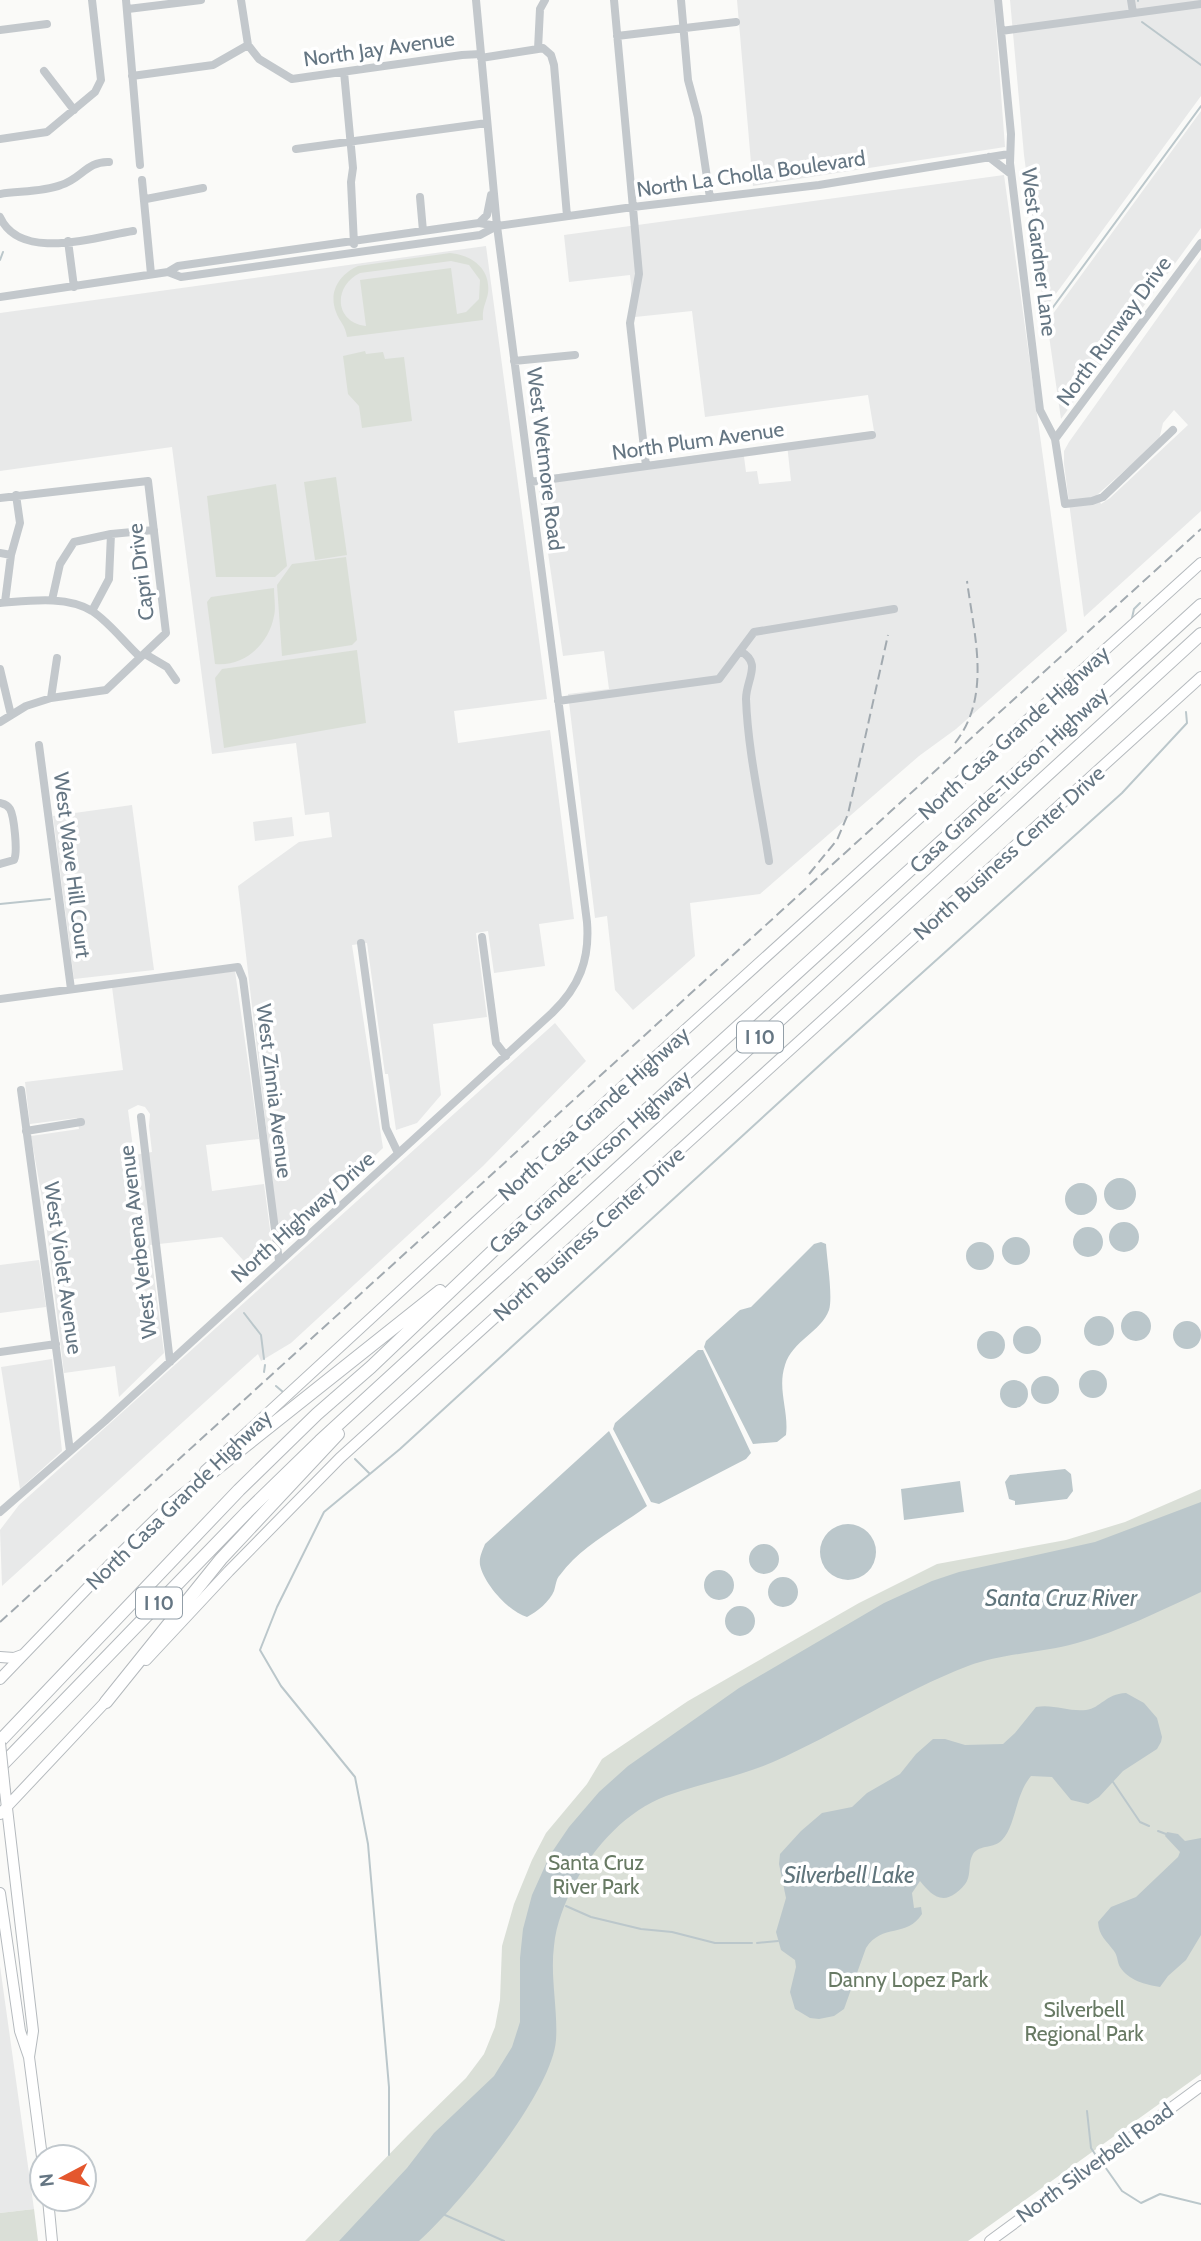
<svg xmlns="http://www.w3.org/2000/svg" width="1201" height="2241" font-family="Cabin,sans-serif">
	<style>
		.built { fill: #e8e9e9; fill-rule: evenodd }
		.green { fill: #dadfd7; fill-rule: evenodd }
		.water { fill: #bbc7cb }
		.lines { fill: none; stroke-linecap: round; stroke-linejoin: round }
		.stream { stroke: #bbc7cb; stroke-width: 2 }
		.major-casing { stroke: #b5babe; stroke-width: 12 }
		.highway-casing { stroke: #b4b9bd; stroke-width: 14 }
		.minor { stroke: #c3c8cc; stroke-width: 8 }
		.major { stroke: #fff; stroke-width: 10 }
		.highway { stroke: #fff; stroke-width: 12 }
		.rail { stroke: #a2aab0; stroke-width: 2; stroke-dasharray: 10 5; stroke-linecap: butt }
		.major-bridge-casing { stroke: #b5babe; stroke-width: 12; stroke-linecap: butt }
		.major-bridge { stroke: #fff; stroke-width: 10 }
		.labels { text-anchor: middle; stroke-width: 7; stroke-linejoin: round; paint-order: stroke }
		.shield { fill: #fff; stroke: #939fa8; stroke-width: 2 }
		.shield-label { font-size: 19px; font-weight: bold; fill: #657683 }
		.street-label { font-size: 21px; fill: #657683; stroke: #fff }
		.park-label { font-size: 21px; fill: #687a64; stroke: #fff }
		.water-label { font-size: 23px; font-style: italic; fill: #60757c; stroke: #fff }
	</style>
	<rect width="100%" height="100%" fill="#fafaf8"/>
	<!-- built -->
	<path class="built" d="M737 0H994L1005 147 753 186Z
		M1010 0H1201V96L1044 310 1024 155Z
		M1201 111V228L1061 419 1047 322Z
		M1004 175 1067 631 956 729 919 756 760 894 690 903 695 956 633 1010 615 990 607 916 595 918 568 694 609 689 604 651 563 656 537 477 743 449 746 472 757 471 759 484 791 481 787 444 874 431 868 395 705 417 692 311 635 317 630 275 569 282 564 235Z
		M486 246 547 699 454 711 458 743 550 730 574 919 539 924 545 966 494 973 488 931 476 933 487 1017 433 1024 441 1095 417 1123 396 1130 388 1074H385L367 943 352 945 383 1148 280 1247 238 886 299 842 332 837 329 812 305 815 296 743 212 754 172 447 0 471V313Z
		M1201 257V511L1084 617 1064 464V451L1069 442ZM1174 410 1188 425 1110 498 1101 504 1097 495 1159 440 1163 423Z
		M132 805 154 970 74 979 53 816Z
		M292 817 294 836 255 841 253 822Z
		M235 971 259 1139 206 1145 212 1191 264 1184 273 1252 253 1271 222 1237 150 1245 164 1353 119 1397 115 1366 64 1373 45 1215 31 1136 79 1129 77 1118 30 1124 25 1082 123 1070 112 987ZM138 1105 145 1107 150 1114 149 1126 152 1152 134 1155 128 1110Z
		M555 1023 586 1061 483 1166 291 1343 261 1361 258 1354 2 1586 0 1530 19 1505Z
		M39 1260 46 1307 0 1313V1265Z
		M52 1359 62 1451 20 1489 1 1367Z
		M0 1966 34 2209 0 2213Z"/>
	<!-- green -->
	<path class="green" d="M450 253C471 255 491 268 488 293 486 304 482 307 483 320L347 337C345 324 340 323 336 312 328 291 340 274 358 266ZM451 261 469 265 480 280 479 299 466 312 457 314 451 268 360 280 366 326C334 322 333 286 360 273Z
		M365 351 366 354 383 352 385 359 404 357 412 421 362 428 359 406 348 394 343 356Z
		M336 477 347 555 315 560 304 482Z
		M276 484 287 566 275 577H216L207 496Z
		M346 557 357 640 352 645 282 656 277 585 292 564Z
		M274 588C274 597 276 608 274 616 269 644 244 667 215 664L207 602 211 597Z
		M357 650 366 723 224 748 215 678 222 669Z
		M1201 1489V2074L968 2241H305L408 2135 466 2078 484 2054 495 2027 500 2000 502 1946 514 1904 532 1860 546 1833 587 1784 602 1759 688 1701 859 1603 937 1564 1066 1540 1125 1522Z
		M34 2209 38 2241H0V2213Z"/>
	<!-- water -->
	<path class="water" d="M1104 1194a16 16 0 1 1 32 0a16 16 0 1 1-32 0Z
		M1065 1199a16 16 0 1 1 32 0a16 16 0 1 1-32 0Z
		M1109 1237a15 15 0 1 1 30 0a15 15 0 1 1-30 0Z
		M1073 1242a15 15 0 1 1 30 0a15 15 0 1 1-30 0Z
		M1002 1251a14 14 0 1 1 28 0a14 14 0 1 1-28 0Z
		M966 1256a14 14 0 1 1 28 0a14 14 0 1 1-28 0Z
		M821 1242 826 1244C827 1259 833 1298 829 1310 821 1332 792 1341 785 1365 777 1389 789 1411 786 1435L777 1442 753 1444 704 1347 706 1341 740 1310 751 1307 814 1244Z
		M1121 1326a15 15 0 1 1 30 0a15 15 0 1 1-30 0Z
		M1084 1331a15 15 0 1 1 30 0a15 15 0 1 1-30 0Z
		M1173 1335a14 14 0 1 1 28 0a14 14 0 1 1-28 0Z
		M1013 1340a14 14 0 1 1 28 0a14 14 0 1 1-28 0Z
		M977 1345a14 14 0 1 1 28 0a14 14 0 1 1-28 0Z
		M698 1350H703L751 1453 746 1459 659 1504 651 1502 613 1429 615 1423Z
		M1079 1384a14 14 0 1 1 28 0a14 14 0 1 1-28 0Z
		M1031 1390a14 14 0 1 1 28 0a14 14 0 1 1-28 0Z
		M1000 1394a14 14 0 1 1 28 0a14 14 0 1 1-28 0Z
		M609 1431 647 1506C618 1528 582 1545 560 1575 556 1579 556 1585 554 1591 550 1601 537 1612 527 1617 509 1612 484 1584 480 1565 479 1557 482 1552 485 1544Z
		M1065 1469 1071 1474 1073 1491 1067 1499 1015 1505V1501L1009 1499 1005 1482 1010 1475Z
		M960 1481 964 1512 904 1520 901 1489Z
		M1201 1502V1592C1160 1611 1120 1631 1077 1643 1042 1653 1003 1653 968 1666 900 1692 839 1733 773 1762 738 1777 701 1783 666 1796 627 1811 595 1845 575 1883 565 1902 556 1924 554 1946 550 1977 558 2009 556 2040 552 2093 459 2205 419 2241H339L407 2168 434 2133 494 2076 512 2047 520 2022V1958L523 1929 532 1895 550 1855 569 1827 599 1792 628 1766 739 1688 884 1603 932 1581 959 1572 1095 1542Z
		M820 1552a28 28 0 1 1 56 0a28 28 0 1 1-56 0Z
		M749 1559a15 15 0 1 1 30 0a15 15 0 1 1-30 0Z
		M704 1585a15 15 0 1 1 30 0a15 15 0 1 1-30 0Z
		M768 1592a15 15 0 1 1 30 0a15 15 0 1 1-30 0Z
		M725 1621a15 15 0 1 1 30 0a15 15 0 1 1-30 0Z
		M1126 1693 1144 1703 1157 1718 1162 1737 1161 1742 1157 1749 1123 1771 1099 1797 1088 1804 1071 1800 1052 1777 1031 1776C1015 1795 1016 1825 1002 1840 994 1849 980 1844 973 1854 968 1862 971 1873 967 1881 965 1885 960 1890 956 1893 940 1905 930 1893 920 1881L912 1893 914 1908 921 1907 922 1914C907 1938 882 1923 866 1948L844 2009 834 2016 819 2019 810 2018 795 2009 790 1992 796 1967 795 1960 781 1950 776 1932 786 1898 779 1864 780 1854 801 1831 822 1813 852 1807 867 1793 900 1774 916 1754 933 1739H945L965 1745 1003 1744 1015 1733 1036 1707C1054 1704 1069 1712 1086 1710 1101 1708 1105 1694 1126 1693Z
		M1167 1832 1178 1834 1185 1841 1201 1838V1935L1186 1960 1168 1976 1160 1987C1146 1985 1128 1980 1120 1967 1117 1962 1118 1956 1114 1951 1106 1940 1099 1936 1098 1922L1111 1907 1136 1897 1178 1857 1180 1852 1165 1836Z"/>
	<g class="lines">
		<!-- stream -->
		<path class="stream" d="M1138 0V1
			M1142 22 1201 65
			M0 260 3 252
			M1048 314 1201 106
			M1132 618 1134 609 1140 603
			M0 904 50 899
			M244 1313 261 1335 264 1359
			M264 1372 265 1365
			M276 1386 283 1392
			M355 1459 369 1473
			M1113 1782 1140 1822 1149 1826
			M1158 1831 1166 1834
			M566 1906 591 1917 641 1929 672 1932 715 1943H752
			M757 1943 778 1941
			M1087 2111 1091 2148 1097 2157
			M389 2155V2087L368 1844 355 1777 281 1686 260 1650 277 1607 324 1512 400 1449 833 1053 1122 793 1187 723 1186 712
			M1103 2164 1122 2191 1141 2203 1160 2194 1201 2204
			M445 2215 504 2241"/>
		<!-- major casing -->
		<g class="major-casing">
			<path id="major" d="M205 1471 621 1088 1201 563
				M0 1657 14 1658 22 1655
				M146 1660 229 1571 340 1458 1201 677
				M0 1679 123 1551 173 1502
				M5 1791 33 2031 29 2057
				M0 1814 110 1697
				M0 1893 20 2031 29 2057 42 2157
				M48 2199 52 2241
				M990 2241 1201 2086"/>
		</g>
		<!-- highway casing -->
		<g class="highway-casing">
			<path id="highway" d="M167 1508 440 1291
				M106 1702 221 1559 338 1434
				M0 1741 239 1490 317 1414 371 1367 519 1226 1201 605
				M0 1767 247 1512 320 1441 1201 634"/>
		</g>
		<!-- minor -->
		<path class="minor" d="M126 0 140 165
			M241 0 248 45
			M545 0 540 9 538 49 543 48 551 55 554 65 567 216
			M614 0 639 274 630 323 646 466
			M681 0 688 80 698 117 710 198
			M998 0 1011 134 1010 163 1040 410 1055 439 1065 504 1092 501 1103 497 1173 430
			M1131 0 1133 13
			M128 9 201 0
			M0 30 47 24
			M1001 31 1201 4
			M617 36 736 22
			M481 58 538 49
			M44 71 74 110
			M344 72 353 168 351 182 354 244
			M132 76 213 65 248 45 259 59 292 79 462 55 481 54
			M0 139 47 132 95 92 101 80 92 0
			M296 149 487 123
			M989 157 1011 174
			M142 180 151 274
			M0 194C19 191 43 192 61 185 81 179 87 161 109 162
			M420 197 423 231
			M146 199 203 188
			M0 217C20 262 95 237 133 231
			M479 223 487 215 491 195
			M68 241 74 287
			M168 272 181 277 480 235 497 226
			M0 297 168 272 178 266 479 223 497 226 633 207 819 185 1009 154
			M514 361 575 355
			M1055 439 1201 243
			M530 482 872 435
			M0 498 148 481 166 633 106 690 51 698 26 706 0 722
			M0 553 11 555
			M52 600 60 564 74 542 111 534 154 530
			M5 602 11 555 20 523 16 495
			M0 603C28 601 66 595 92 611 109 622 124 642 139 656
			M92 611 109 579 111 534
			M740 651C763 663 746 679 746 699 748 753 761 807 769 861
			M145 654 167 667 176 680
			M0 669 11 715
			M51 698 57 658
			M558 701 719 679 754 632 894 609
			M39 745 71 989
			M0 803C4 804 7 804 10 809 14 816 18 852 14 860L0 864
			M482 937 496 1043 506 1056
			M361 943 386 1128 398 1153
			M0 999 238 967 243 979 279 1261
			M21 1090 70 1451
			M141 1117 170 1362
			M26 1131 81 1122
			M0 1352 56 1344
			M0 1512 105 1421 552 1013C579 987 590 960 587 922L497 226 476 0"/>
		<!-- major -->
		<use href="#major" class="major"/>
		<!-- highway -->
		<use href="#highway" class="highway"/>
		<!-- rail -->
		<path class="rail" d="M955 743C992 696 974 635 967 581
			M809 874 837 840 848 814 888 635
			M0 1622 1201 529"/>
		<!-- major-bridge casing -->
		<g class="major-bridge-casing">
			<path id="major-bridge" d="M0 1743 5 1791"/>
		</g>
		<!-- major-bridge -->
		<use href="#major-bridge" class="major-bridge"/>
	</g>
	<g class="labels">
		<!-- shield labels -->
		<g class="shield">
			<rect x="737" y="1021.5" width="46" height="31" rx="5"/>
			<rect x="136" y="1587.5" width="46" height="31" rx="5"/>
		</g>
		<g class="shield-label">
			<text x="760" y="1044">I 10</text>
			<text x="159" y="1610">I 10</text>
		</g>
		<!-- street labels -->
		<g class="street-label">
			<text transform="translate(379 49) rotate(-8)" y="7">North Jay Avenue</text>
			<text transform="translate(751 174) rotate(-8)" y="7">North La Cholla Boulevard</text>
			<text transform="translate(1039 252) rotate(83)" y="7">West Gardner Lane</text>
			<text transform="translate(1114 331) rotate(-54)" y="7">North Runway Drive</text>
			<text transform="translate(698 441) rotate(-8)" y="7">North Plum Avenue</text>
			<text transform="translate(545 459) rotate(83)" y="7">West Wetmore Road</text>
			<text transform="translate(141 572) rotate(-97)" y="7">Capri Drive</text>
			<text transform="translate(1014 733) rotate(-42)" y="7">North Casa Grande Highway</text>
			<text transform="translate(1009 780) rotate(-43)" y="7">Casa Grande-Tucson Highway</text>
			<text transform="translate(1009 853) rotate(-42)" y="7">North Business Center Drive</text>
			<text transform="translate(72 865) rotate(83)" y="7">West Wave Hill Court</text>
			<text transform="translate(274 1091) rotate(83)" y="7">West Zinnia Avenue</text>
			<text transform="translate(594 1114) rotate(-42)" y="7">North Casa Grande Highway</text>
			<text transform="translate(590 1162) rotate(-42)" y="7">Casa Grande-Tucson Highway</text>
			<text transform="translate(303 1217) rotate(-42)" y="7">North Highway Drive</text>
			<text transform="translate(589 1234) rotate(-42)" y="7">North Business Center Drive</text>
			<text transform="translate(138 1242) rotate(-97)" y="7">West Verbena Avenue</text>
			<text transform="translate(63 1268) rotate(82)" y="7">West Violet Avenue</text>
			<text transform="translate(179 1500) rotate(-44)" y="7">North Casa Grande Highway</text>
			<text transform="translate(1095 2163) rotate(-36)" y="7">North Silverbell Road</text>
		</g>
		<!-- park labels -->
		<g class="park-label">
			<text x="596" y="1870">Santa Cruz<tspan x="596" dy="24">River Park</tspan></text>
			<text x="908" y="1987">Danny Lopez Park</text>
			<text x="1084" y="2017">Silverbell<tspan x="1084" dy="24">Regional Park</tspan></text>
		</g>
		<!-- water labels -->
		<g class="water-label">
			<text x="1061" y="1606">Santa Cruz River</text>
			<text x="849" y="1883">Silverbell Lake</text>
		</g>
	</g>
	<!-- north arrow -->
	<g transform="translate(63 2178) rotate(263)"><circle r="33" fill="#ffffff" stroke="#c1c8cd" stroke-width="2"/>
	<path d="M0-5L12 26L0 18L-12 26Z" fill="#e4572e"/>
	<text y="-10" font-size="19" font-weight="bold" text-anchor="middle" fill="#657683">N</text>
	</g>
</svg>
